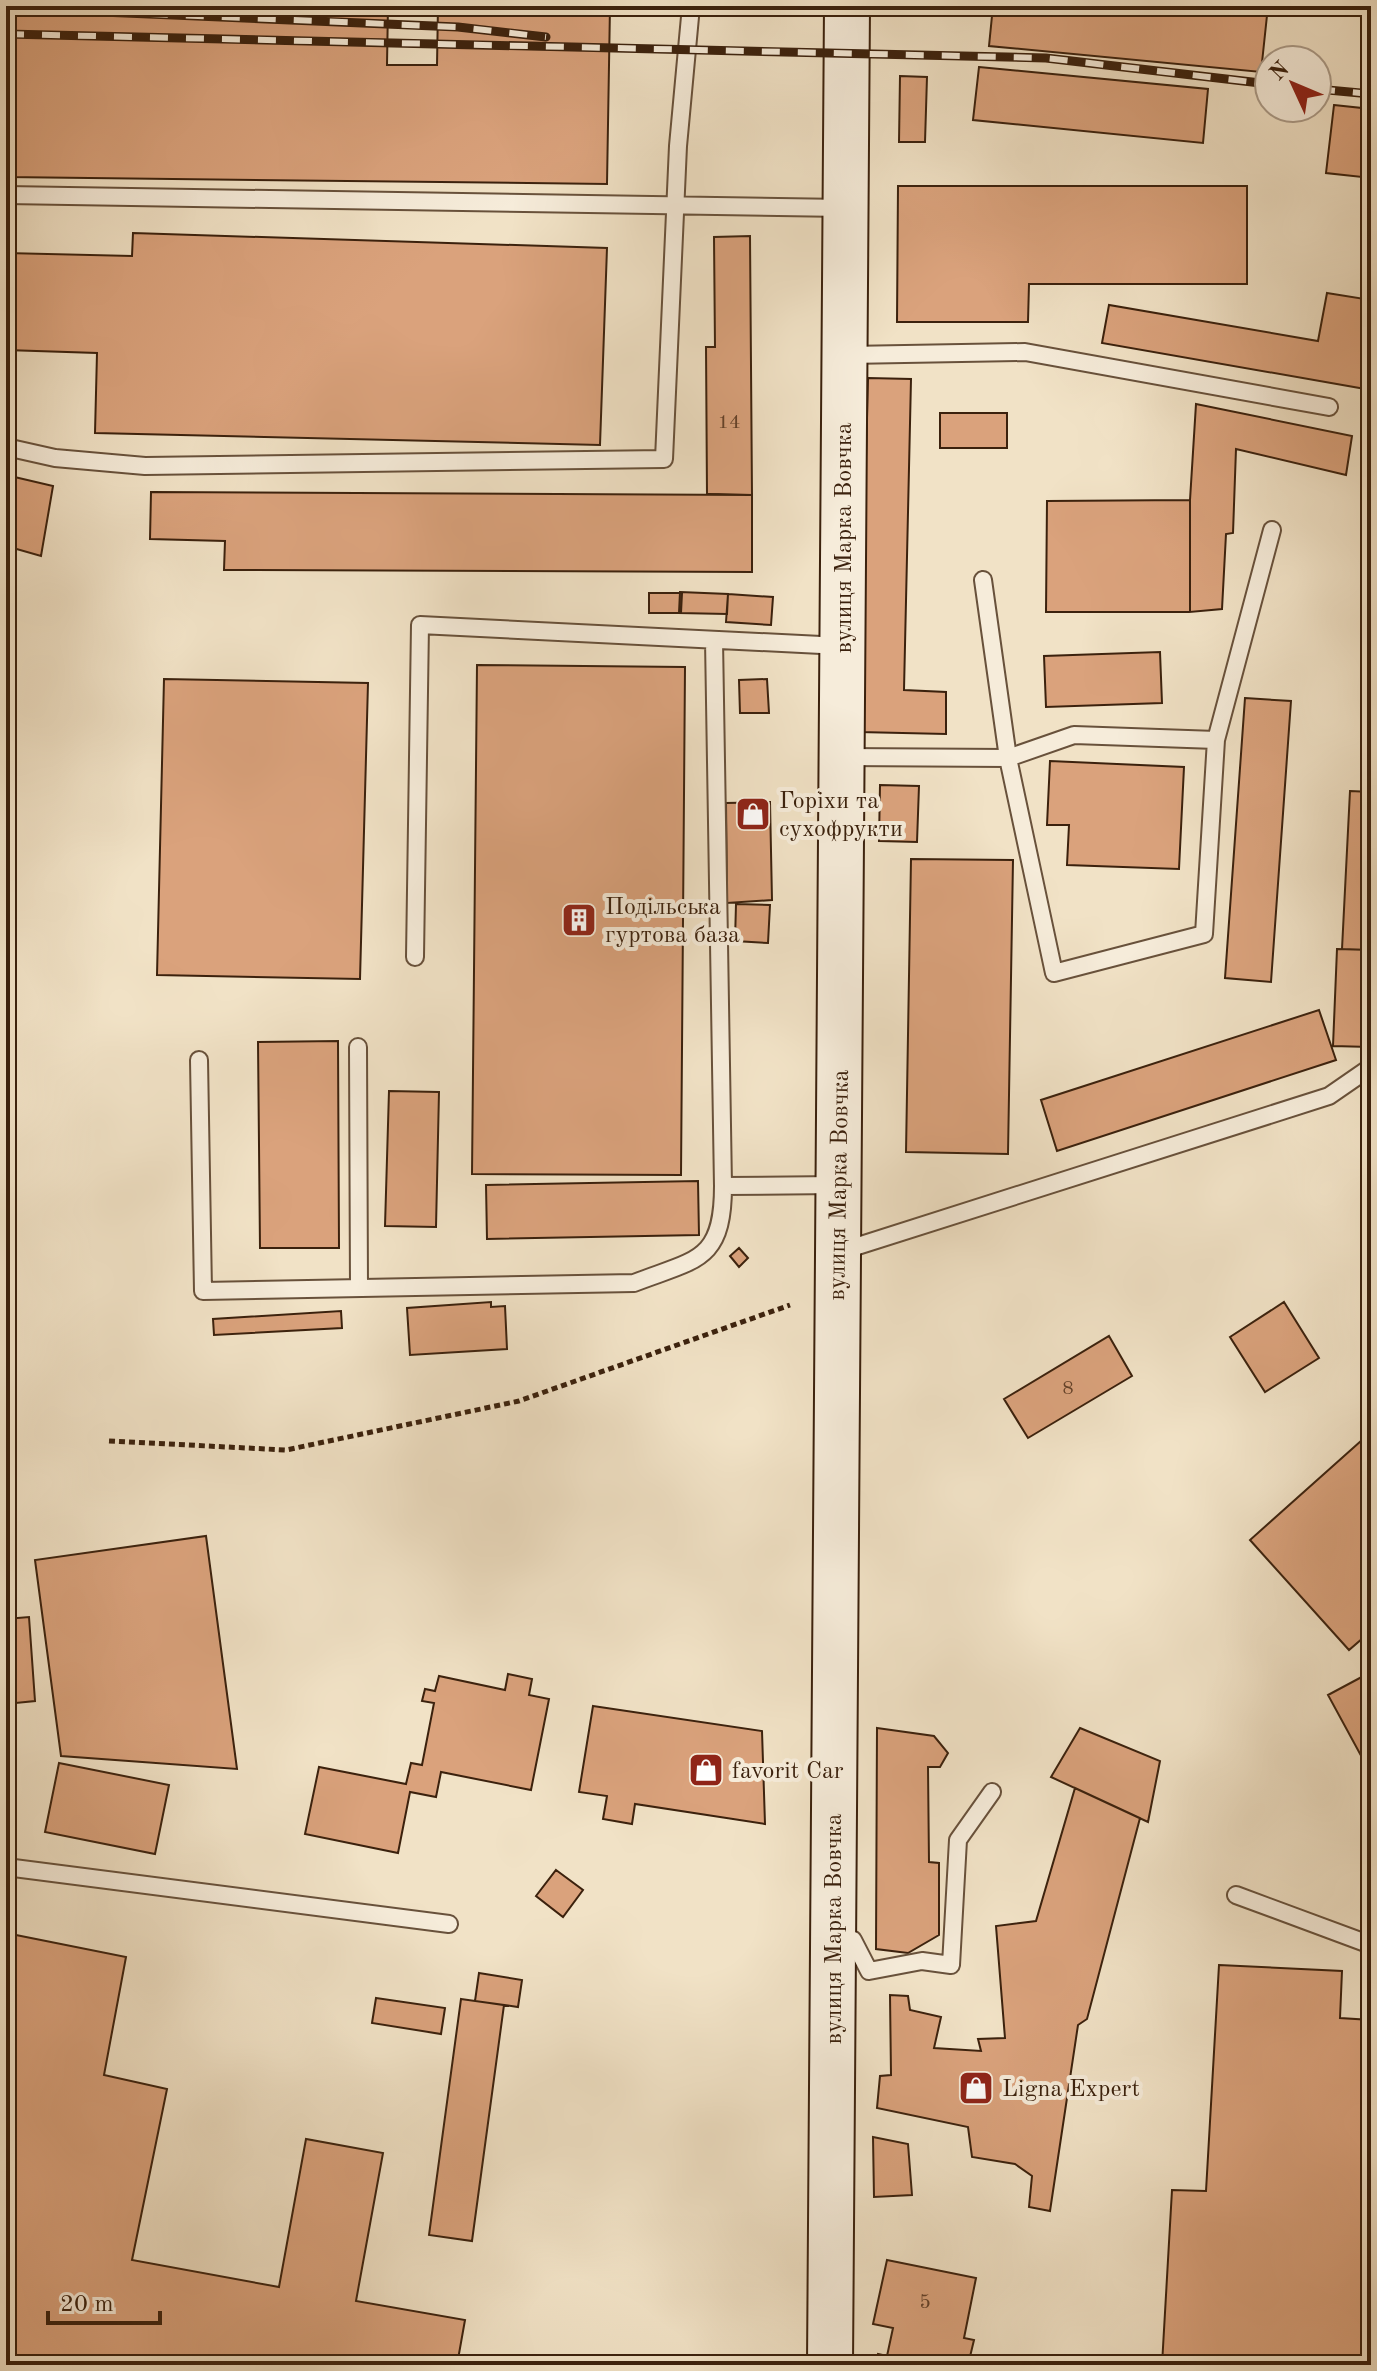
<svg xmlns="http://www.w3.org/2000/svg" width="1377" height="2371" font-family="'Old Standard TT',serif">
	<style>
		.building { fill: #daa27c; stroke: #3b210d; stroke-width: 2 }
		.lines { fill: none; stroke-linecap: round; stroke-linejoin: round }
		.service-casing { stroke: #68513b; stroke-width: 20 }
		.secondary-casing { stroke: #3b210d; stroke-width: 48 }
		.path { stroke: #3b210d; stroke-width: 5; stroke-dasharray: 6 4; stroke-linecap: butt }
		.service { stroke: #f6ecda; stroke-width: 16 }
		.secondary { stroke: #f6ecda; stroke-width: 44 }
		.rail-casing { stroke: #3b210d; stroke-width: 9 }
		.rail { stroke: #f6ecda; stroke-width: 6; stroke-dasharray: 18; stroke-linecap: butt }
		.labels { text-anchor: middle; stroke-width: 8; stroke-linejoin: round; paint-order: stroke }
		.number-label { font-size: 20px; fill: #634129 }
		.street-label { font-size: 24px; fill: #3b210d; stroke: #f6ecda }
		.poi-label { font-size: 24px; fill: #3b210d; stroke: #f6ecda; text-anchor: start }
	</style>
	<rect width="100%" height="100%" fill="#f1e2c6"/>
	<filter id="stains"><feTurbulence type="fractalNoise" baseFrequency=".0025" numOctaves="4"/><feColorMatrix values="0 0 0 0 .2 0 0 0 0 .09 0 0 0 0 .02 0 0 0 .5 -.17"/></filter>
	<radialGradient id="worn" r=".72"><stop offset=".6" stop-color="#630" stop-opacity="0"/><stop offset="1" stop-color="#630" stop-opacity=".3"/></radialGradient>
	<!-- building -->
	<path class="building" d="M6 6H388L387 65H437L438 6H610L607 184 6 177Z
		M902 6H935V16L902 15Z
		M993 6H1268L1261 72 989 46Z
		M979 67 1208 89 1203 143 973 120Z
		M900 76 927 77 925 142H899Z
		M1334 105 1371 109V178L1326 173Z
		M898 186H1247V284H1029L1028 322H897Z
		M133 233 607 248 600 445 95 433 97 353 6 350V253L132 256Z
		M750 236 752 495 707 494 706 347H715L714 237Z
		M1327 293 1371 300V390L1102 343 1109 305 1318 341Z
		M868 378 911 379 904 690 946 692V734L859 732Z
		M1196 404 1352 436 1346 475 1236 449 1233 533 1226 534 1222 609 1190 612V500Z
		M940 413H1007V448H940Z
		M6 475 53 486 41 556 6 546Z
		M151 492 752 495V572L224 570 225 541 150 539Z
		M1190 500V612H1046L1047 501Z
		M680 592 728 594 727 614 679 613Z
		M649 593H682L681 613H649Z
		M728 594 773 597 771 625 726 622Z
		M1160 652 1162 703 1046 707 1044 656Z
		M477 665 685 667 681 1175 472 1174Z
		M164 679 368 683 360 979 157 975Z
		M767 679 769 713H740L739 680Z
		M1245 698 1291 701 1271 982 1225 978Z
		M1050 761 1184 767 1179 869 1067 865 1069 825H1047Z
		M880 785 919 786 917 842 879 841Z
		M1350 791 1371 792V950L1342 949Z
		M770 802 772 900 727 903 726 803Z
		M911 859 1013 860 1008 1154 906 1152Z
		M736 904 770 905 768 943 735 941Z
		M1337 949 1371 950 1370 1047 1333 1046Z
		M1319 1010 1336 1060 1057 1151 1041 1100Z
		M338 1041 339 1248H260L258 1042Z
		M389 1091 439 1092 436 1227 385 1226Z
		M698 1181 699 1235 487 1239 486 1185Z
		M739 1248 748 1258 739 1267 730 1256Z
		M491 1302V1307L505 1306 507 1349 410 1355 407 1308Z
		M1284 1302 1319 1358 1265 1392 1230 1337Z
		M341 1311 342 1328 214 1335 213 1319Z
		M1109 1336 1132 1376 1028 1438 1004 1399Z
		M1371 1432V1631L1349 1650 1250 1540Z
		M206 1536 237 1769 61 1756 35 1560Z
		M29 1617 35 1701 6 1704V1619Z
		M1371 1672V1774L1328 1695Z
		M508 1674 532 1679 529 1695 549 1699 531 1790 441 1772 436 1797 410 1792 398 1853 305 1834 319 1767 406 1784 411 1763 422 1765 434 1703 422 1701 425 1689 435 1691 439 1676 505 1690Z
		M593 1706 762 1731 765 1824 635 1804 632 1824 603 1819 607 1796 579 1792Z
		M877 1728 934 1736 948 1753 940 1767H928L929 1862 939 1863V1935L908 1953 876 1949Z
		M1080 1728 1160 1761 1148 1822 1051 1777Z
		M59 1763 169 1785 155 1854 45 1832Z
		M1075 1788 1140 1818 1087 2019 1078 2025 1050 2211 1029 2207 1032 2176 1015 2164 972 2157 968 2127 877 2108 880 2076 891 2075 890 1995 908 1996 910 2010 941 2017 934 2048 981 2051 978 2039 1005 2038 996 1926 1036 1921Z
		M556 1870 583 1890 563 1917 536 1896Z
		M6 1933 126 1957 104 2075 167 2089 132 2260 279 2287 306 2139 383 2153 356 2301 465 2320 457 2365H6Z
		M1219 1965 1342 1971 1340 2018 1371 2020V2365H1162L1172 2190 1206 2191Z
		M479 1973 522 1980 518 2007 475 2001Z
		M376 1998 445 2008 441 2034 372 2023Z
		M461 1999 504 2005 472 2241 429 2235Z
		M873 2137 908 2144 912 2195 874 2197Z
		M887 2260 976 2278 964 2338 974 2340 968 2365H875L878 2354 887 2356 893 2328 873 2324Z"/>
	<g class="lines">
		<!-- service casing -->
		<g class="service-casing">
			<path id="service" d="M6 195 844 208
				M848 355 1025 352 1329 407
				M6 447 55 458 145 466 664 459 678 146 691 6
				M983 580 1008 758 1054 973 1204 934 1216 740 1272 530
				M714 640 723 1186
				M843 757 1008 758 1074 735 1216 740
				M415 957 420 625 841 646
				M358 1047 359 1288
				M199 1060 203 1291 634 1283C696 1259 723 1262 723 1186L838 1185
				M842 1251 1329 1096 1371 1067
				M6 1867 449 1924
				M1236 1895 1371 1945
				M835 1940H853L869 1971 922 1961 951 1965 958 1840 992 1792"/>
		</g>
		<!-- secondary casing -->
		<g class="secondary-casing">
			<path id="secondary" d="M830 2365 847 6"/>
		</g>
		<!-- path -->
		<path class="path" d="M109 1441 286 1450 519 1401 790 1305"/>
		<!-- service -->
		<use href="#service" class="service"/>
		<!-- secondary -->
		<use href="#secondary" class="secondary"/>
		<!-- rail casing -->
		<g class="rail-casing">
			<path id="rail" d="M6 8 458 27 546 37
				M6 34 1046 58 1269 84
				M1317 89 1371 94"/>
		</g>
		<!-- rail -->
		<use href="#rail" class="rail"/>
	</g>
	<!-- icons -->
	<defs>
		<g id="shop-square" transform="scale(1.8)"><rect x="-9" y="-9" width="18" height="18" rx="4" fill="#8f2418" stroke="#f6ecda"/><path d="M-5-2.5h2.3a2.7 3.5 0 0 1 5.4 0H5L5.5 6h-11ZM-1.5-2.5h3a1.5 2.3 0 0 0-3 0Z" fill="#fff"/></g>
		<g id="building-square" transform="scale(1.8)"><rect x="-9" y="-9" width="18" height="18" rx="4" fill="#8f2418" stroke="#f6ecda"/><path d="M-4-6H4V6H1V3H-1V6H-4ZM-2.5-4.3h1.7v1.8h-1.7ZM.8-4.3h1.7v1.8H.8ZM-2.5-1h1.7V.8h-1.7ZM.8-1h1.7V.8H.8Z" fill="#fff"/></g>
	</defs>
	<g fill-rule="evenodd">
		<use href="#shop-square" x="753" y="814"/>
		<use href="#building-square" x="579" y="920"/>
		<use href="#shop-square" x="706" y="1770"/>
		<use href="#shop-square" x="976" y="2088"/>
	</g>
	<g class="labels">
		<!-- number labels -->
		<g class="number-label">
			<text x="729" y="428">14</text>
			<text x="1068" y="1394">8</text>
			<text x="925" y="2308">5</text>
		</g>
		<!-- street labels -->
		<g class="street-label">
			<text transform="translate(843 538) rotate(-90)" y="8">вулиця Марка Вовчка</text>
			<text transform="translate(838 1185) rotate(-89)" y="8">вулиця Марка Вовчка</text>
			<text transform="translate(833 1929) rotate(-90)" y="8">вулиця Марка Вовчка</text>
		</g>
		<!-- poi labels -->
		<g class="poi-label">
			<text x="779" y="808">Горіхи та<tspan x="779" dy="28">сухофрукти</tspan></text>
			<text x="605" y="914">Подільська<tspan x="605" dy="28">гуртова база</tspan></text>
			<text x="732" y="1778">favorit Car</text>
			<text x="1002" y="2096">Ligna Expert</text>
		</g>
	</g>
	<!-- margin -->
	<rect width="1377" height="2371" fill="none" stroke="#f1e2c6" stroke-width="32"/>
	<rect x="8" y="8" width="1361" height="2355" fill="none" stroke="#3b210d" stroke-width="4"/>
	<rect x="16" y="16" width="1345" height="2339" fill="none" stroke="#3b210d" stroke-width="2"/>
	<!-- north arrow -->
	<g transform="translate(1293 84) rotate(314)"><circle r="38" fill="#f6ecda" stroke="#ab9b88" stroke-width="2"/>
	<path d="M0-6L14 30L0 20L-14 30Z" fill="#8f2418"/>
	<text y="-12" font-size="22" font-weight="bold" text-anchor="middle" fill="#3b210d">N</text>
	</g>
	<!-- scale -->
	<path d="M48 2311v12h112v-12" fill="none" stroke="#3b210d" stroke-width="4"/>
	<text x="60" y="2311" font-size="24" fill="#3b210d" stroke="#f6ecda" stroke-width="6" paint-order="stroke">20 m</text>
	<rect width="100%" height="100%" filter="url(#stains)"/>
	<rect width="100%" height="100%" fill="url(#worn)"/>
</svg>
